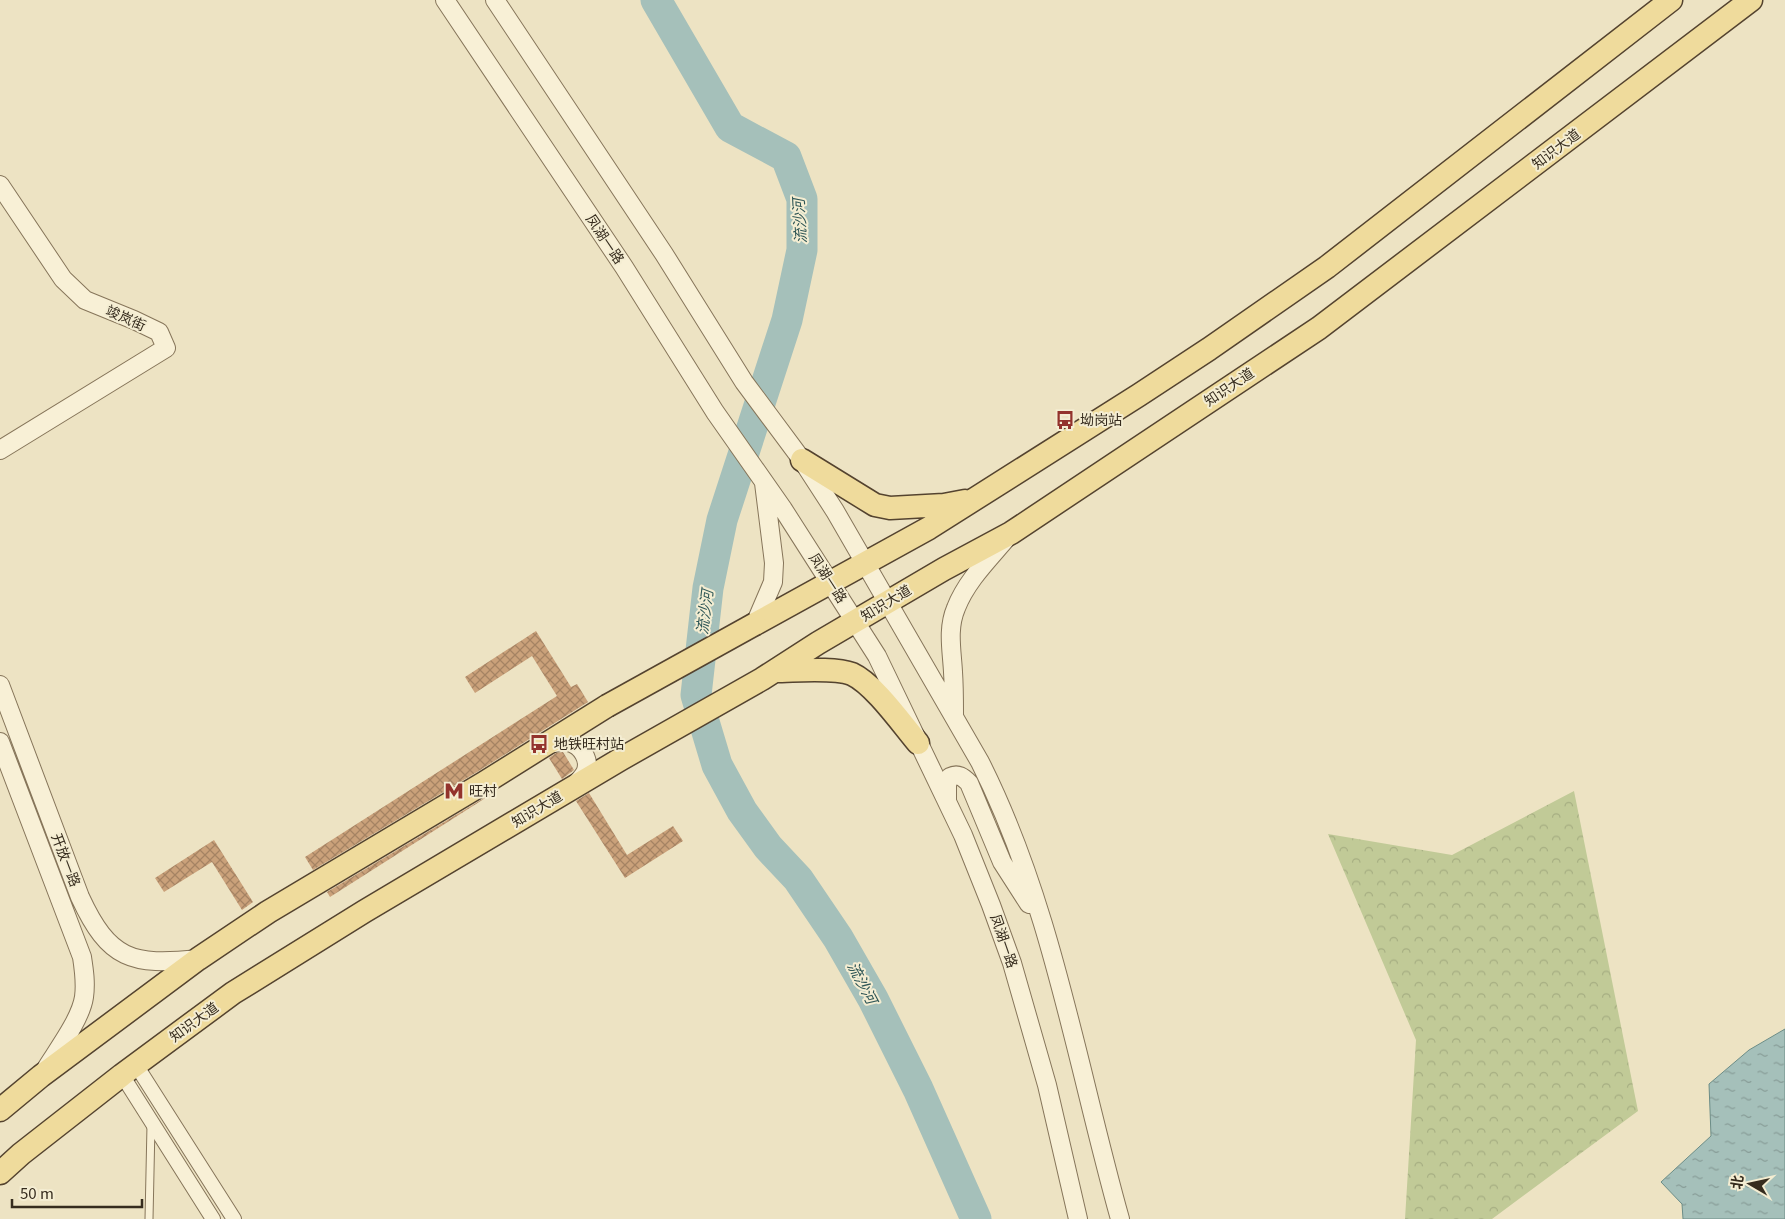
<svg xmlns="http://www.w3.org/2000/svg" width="1785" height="1219" font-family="Georgia,'Noto Sans SC',serif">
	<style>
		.forest { fill: url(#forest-crowns) }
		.water { fill: url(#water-ripples); stroke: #6c8d87 }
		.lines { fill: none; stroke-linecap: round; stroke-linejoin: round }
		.river { stroke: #a5c0ba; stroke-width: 31 }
		.building { fill: url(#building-cross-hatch) }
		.service-casing { stroke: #86755a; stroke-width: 9 }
		.minor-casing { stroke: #86755a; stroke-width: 16 }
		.tertiary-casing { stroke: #86755a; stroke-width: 20 }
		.primary-casing { stroke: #54432f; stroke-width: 25 }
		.service { stroke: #f8f0d6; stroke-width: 7 }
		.minor { stroke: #f8f0d6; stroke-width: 14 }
		.tertiary { stroke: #f8f0d6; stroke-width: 18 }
		.primary { stroke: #efdb9c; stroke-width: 22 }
		.primary-bridge-casing { stroke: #54432f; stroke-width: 25; stroke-linecap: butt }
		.primary-bridge { stroke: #efdb9c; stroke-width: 22 }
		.labels { text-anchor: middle; stroke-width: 4; stroke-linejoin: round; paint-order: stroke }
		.street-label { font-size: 14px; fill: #362c1e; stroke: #f4edd2 }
		.poi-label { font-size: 14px; fill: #362c1e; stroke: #f4edd2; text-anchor: start }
		.water-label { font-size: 15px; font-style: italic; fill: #2e5656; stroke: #f4edd2 }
	</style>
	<defs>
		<pattern id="forest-crowns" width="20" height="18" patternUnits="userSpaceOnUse" patternTransform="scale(1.25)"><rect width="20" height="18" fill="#c1ca97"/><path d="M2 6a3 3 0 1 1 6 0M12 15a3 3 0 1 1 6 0" fill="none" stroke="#a6ae82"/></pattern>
		<pattern id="water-ripples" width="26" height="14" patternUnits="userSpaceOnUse" patternTransform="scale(1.25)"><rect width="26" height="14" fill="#a5c0ba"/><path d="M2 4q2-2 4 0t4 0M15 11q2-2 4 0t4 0" fill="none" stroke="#879c97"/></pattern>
		<pattern id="building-cross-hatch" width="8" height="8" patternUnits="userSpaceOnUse" patternTransform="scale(1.25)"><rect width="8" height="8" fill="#caa17a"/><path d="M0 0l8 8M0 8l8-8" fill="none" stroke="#a58363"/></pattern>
	</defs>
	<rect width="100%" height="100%" fill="#ede3c3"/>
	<!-- forest -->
	<path class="forest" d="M1574 791 1638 1111 1492 1219H1405L1416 1040 1328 834 1452 855Z"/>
	<!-- water -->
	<path class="water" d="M1785 1029V1219H1683L1682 1204 1661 1182 1711 1136 1709 1084 1749 1050Z"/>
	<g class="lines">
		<!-- river -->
		<path class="river" d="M656 0 730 127 786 157 802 199V250L787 320 722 520 708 588 696 695 717 765 742 811 768 847 798 879 838 938 873 999 918 1089 976 1219"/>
	</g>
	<!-- building -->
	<path class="building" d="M536 631 571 687 577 684 588 702 477 772 313 870 305 857 557 696 532 656 475 693 465 677Z
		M563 752 574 770 562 779 549 758 556 753Z
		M498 790 330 897 327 892 491 794Z
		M589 793 627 855 673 826 683 841 625 878 576 801Z
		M214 840 253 902 242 910 212 862 164 892 155 878Z"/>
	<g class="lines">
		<!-- service casing -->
		<g class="service-casing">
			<path id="service" d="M149 1219 151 1125"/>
		</g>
		<!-- minor casing -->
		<g class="minor-casing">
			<path id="minor" d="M136 1065 234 1219
				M122 1075 213 1219"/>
		</g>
		<!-- tertiary casing -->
		<g class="tertiary-casing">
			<path id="tertiary" d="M445 0 624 267 715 412 783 509 877 656 963 835 991 905 1012 963 1047 1085 1078 1219
				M495 0 664 254 744 382 802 460 835 511 980 762C1052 905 1077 1066 1120 1219
				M0 185 63 279 85 300 134 320 159 332 166 348 0 450
				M755 624 773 582 774 563 764 483
				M0 685 80 897C109 960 132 966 198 959
				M954 714C954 700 954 686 953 672 952 651 947 629 956 608 966 582 987 561 1005 540
				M0 742 82 957C84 970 86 983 84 997 81 1018 59 1048 47 1067
				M548 744C555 743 562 741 568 742 582 745 591 761 585 773 582 778 578 782 574 786
				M947 800V784L950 777C958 773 963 777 969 783L1002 862 1029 904"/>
		</g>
		<!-- primary casing -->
		<g class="primary-casing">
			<path id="primary" d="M802 460 875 505 890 508 944 505 965 501
				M755 624 929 528 1139 395 1209 349 1327 267 1671 0
				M775 671C795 671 834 667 852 674 874 684 902 724 918 743
				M0 1110 41 1076 198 959 268 912 484 783 607 706
				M0 1173 21 1154 122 1075 233 993 365 911 621 759 762 679 818 643 944 569 1011 533 1319 328 1751 0"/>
		</g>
		<!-- service -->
		<use href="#service" class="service"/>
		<!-- minor -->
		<use href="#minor" class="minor"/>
		<!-- tertiary -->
		<use href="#tertiary" class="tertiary"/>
		<!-- primary -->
		<use href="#primary" class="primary"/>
		<!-- primary-bridge casing -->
		<g class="primary-bridge-casing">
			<path id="primary-bridge" d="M607 706 755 624"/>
		</g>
		<!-- primary-bridge -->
		<use href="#primary-bridge" class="primary-bridge"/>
	</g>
	<!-- icons -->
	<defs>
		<g id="bus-bare" transform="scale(1.5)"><path d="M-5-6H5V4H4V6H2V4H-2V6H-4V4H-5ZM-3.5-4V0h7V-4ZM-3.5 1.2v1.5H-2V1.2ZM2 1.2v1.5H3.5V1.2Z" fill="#93332c" stroke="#f4edd2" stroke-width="2.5" paint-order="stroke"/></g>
		<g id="metro-bare" transform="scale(1.5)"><path d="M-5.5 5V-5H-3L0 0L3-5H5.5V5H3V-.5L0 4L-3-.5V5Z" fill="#93332c" stroke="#f4edd2" stroke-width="2.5" paint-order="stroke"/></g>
	</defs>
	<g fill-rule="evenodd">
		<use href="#bus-bare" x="1065" y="420"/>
		<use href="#bus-bare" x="539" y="744"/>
		<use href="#metro-bare" x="454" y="791"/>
	</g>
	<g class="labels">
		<!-- street labels -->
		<g class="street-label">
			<text transform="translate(1556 149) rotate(-37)" y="5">知识大道</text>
			<text transform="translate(605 239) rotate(56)" y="5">凤湖一路</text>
			<text transform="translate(126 318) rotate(24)" y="5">竣岚街</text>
			<text transform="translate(1229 387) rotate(-34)" y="5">知识大道</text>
			<text transform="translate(828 578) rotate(57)" y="5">凤湖一路</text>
			<text transform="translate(886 603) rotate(-31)" y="5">知识大道</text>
			<text transform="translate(537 809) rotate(-31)" y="5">知识大道</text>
			<text transform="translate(66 860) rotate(69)" y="5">开放一路</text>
			<text transform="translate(1004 941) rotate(71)" y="5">凤湖一路</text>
			<text transform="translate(194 1022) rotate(-36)" y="5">知识大道</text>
		</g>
		<!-- poi labels -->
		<g class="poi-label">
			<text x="1080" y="425">坳岗站</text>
			<text x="554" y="749">地铁旺村站</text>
			<text x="469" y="796">旺村</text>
		</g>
		<!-- water labels -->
		<g class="water-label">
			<text transform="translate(800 221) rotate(-93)" y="5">流沙河</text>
			<text transform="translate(705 612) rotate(-83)" y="5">流沙河</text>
			<text transform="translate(862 983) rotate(62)" y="5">流沙河</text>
		</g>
	</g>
	<!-- north arrow -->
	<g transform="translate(1750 1184) rotate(279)" stroke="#f4edd2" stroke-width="4" paint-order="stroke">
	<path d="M0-4L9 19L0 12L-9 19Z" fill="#362c1e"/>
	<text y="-8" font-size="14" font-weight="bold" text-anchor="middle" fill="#362c1e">北</text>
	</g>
	<!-- scale -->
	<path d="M12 1199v8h130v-8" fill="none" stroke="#362c1e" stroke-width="2.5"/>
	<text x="20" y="1199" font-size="15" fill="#362c1e" stroke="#f4edd2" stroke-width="4" paint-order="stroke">50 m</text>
</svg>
